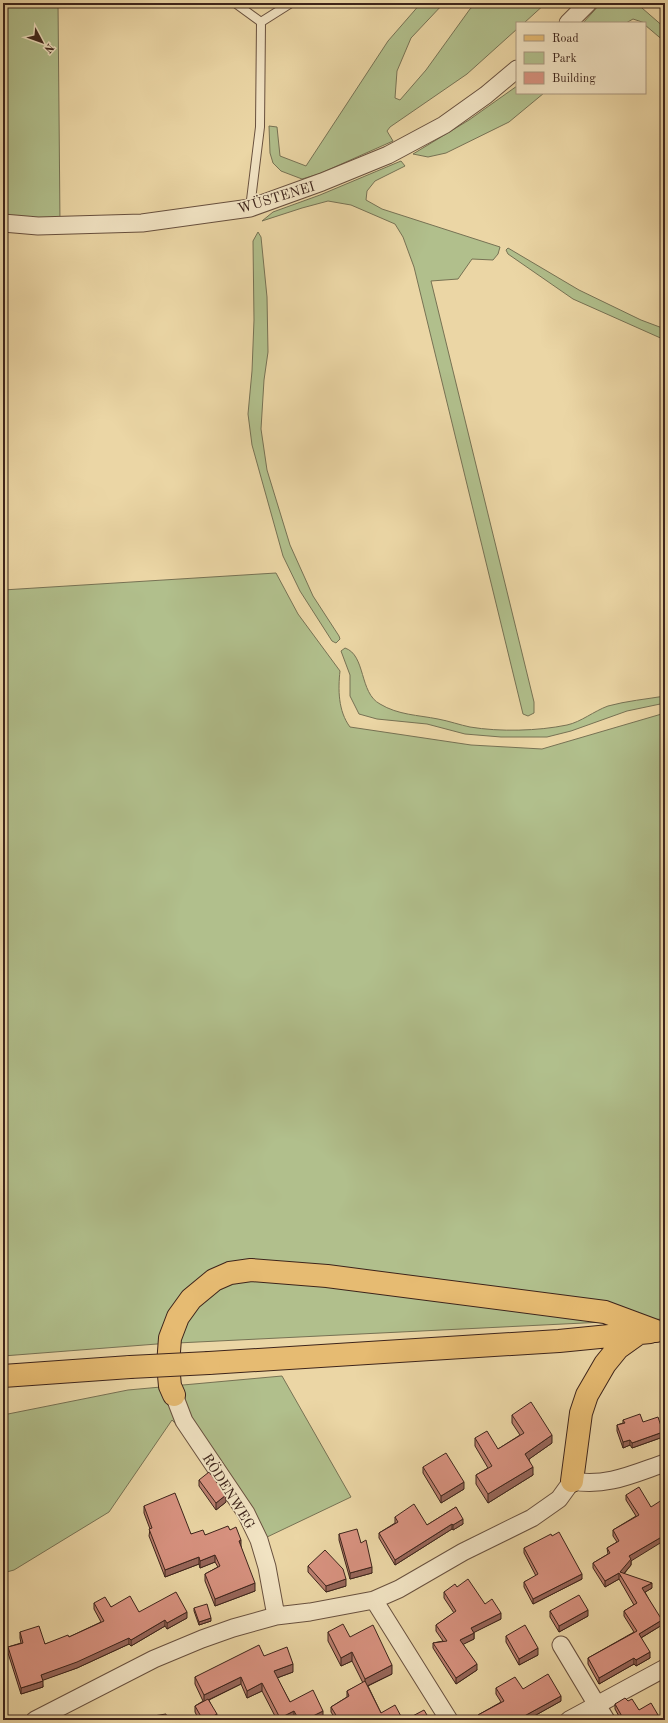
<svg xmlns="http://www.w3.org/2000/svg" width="668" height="1723" font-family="'Old Standard TT',serif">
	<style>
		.green { fill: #b1bf8c; stroke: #777254 }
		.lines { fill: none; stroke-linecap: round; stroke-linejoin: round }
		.service-casing { stroke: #68503e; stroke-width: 10 }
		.minor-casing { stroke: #68503e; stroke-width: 19 }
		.primary-casing { stroke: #3d241b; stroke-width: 24 }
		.service { stroke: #f2e4c4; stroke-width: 8 }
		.minor { stroke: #f2e4c4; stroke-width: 17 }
		.primary { stroke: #e6bb72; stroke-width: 22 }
		.primary-bridge-casing { stroke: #3d241b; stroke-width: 24; stroke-linecap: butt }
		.primary-bridge { stroke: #e6bb72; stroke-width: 22 }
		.wall { fill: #ba7e6e; stroke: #3d241b }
		.shaded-wall { fill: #97665a; stroke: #3d241b }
		.building { fill: #d89280; stroke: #3d241b }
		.labels { text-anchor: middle; stroke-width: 3.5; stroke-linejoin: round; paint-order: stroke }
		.street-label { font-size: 14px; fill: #3d241b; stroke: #f2e4c4 }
	</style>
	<rect width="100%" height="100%" fill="#ebd6a5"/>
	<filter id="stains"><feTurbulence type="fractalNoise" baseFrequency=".005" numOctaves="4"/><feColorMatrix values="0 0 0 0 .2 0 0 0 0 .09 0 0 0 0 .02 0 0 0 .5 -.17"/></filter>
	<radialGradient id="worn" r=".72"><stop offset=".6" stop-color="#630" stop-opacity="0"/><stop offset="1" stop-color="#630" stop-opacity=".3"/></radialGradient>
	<!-- green -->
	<path class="green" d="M3 3H58L60 224 3 222Z
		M421 3H444L411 38 397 71 395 98 400 100 426 70 470 9 477 3H546L524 23H517V29L467 74 390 127 387 131 393 141 319 174 302 179 281 171 273 163 270 153 269 126 277 127 280 156 306 166 388 41Z
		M601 3H640L642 8 665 28V42L645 25V23L633 19 626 23H583Z
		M517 86V93H544L509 122 446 153 428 157 413 154 469 120Z
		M401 161 405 166 375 181 367 191 366 200 382 209 500 247 498 254 493 260 472 259 458 279 431 281 534 702V713L528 716 523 714 414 267 403 237 395 224 351 205 328 201 302 208 262 221 273 212 320 195Z
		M258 232 261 237 267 297 268 352 264 380 261 429 267 470 290 545 313 596 339 636 340 639 336 643 332 641 300 591 283 556 252 445 248 414 252 371 254 320 253 241Z
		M508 248 579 290 641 320 665 329V340L573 299 508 254 506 250Z
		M276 573 298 614 340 671C338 689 338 711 350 727L471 745 542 749 665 713V1319L157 1344 3 1356V590Z
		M345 648C366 655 359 693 380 704 398 715 418 715 438 719 449 721 460 725 470 727 500 732 538 731 567 725 581 722 594 711 608 706 626 701 647 699 665 696V703L627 711 571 731 547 737H501L465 734 427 724 377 719 359 714 350 696V675L341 651Z
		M282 1376 351 1497 265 1538 226 1476 172 1420 109 1512 14 1570 3 1573V1415L128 1390Z"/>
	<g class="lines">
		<!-- service casing -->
		<g class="service-casing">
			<path id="service" d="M235 3 261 22
				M250 208 260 127 261 22 291 3"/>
		</g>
		<!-- minor casing -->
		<g class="minor-casing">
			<path id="minor" d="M568 23 588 3
				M3 223 38 226 142 223 250 208 322 182 388 155 444 125 486 95 517 69
				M174 1395 184 1421 246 1513 259 1540 267 1567 276 1616
				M374 1600 449 1720
				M561 1645 606 1720
				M35 1720 154 1659 202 1639 233 1628 276 1616 310 1612 374 1600 399 1589 463 1552 532 1518 559 1499 572 1481C607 1487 633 1474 665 1463
				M569 1720 665 1668"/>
		</g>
		<!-- primary casing -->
		<g class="primary-casing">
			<path id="primary" d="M209 1363 559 1341 650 1332
				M3 1376 130 1367
				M174 1395 170 1386 168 1365 170 1338 178 1317 191 1299 214 1280 230 1273 251 1270 327 1276 605 1312 656 1331
				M572 1481 581 1413 587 1395 605 1364 618 1348 639 1333"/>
		</g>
		<!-- service -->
		<use href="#service" class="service"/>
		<!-- minor -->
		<use href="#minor" class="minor"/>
		<!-- primary -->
		<use href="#primary" class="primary"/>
		<!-- primary-bridge casing -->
		<g class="primary-bridge-casing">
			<path id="primary-bridge" d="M130 1367 209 1363"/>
		</g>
		<!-- primary-bridge -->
		<use href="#primary-bridge" class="primary-bridge"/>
	</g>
	<!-- wall -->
	<path class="wall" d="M512 1415 552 1443 529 1459 533 1475 488 1503 476 1484V1475L488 1468 475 1446V1438L498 1449 520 1435 512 1423Z
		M623 1420 643 1422 663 1437 632 1448 630 1445 623 1448 617 1431V1425L623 1423Z
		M423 1467 464 1489 441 1503 423 1473Z
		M199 1480 226 1502 216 1510 199 1486Z
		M626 1495 651 1507 631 1561V1565L624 1574 652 1588 645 1592 662 1625 641 1638 650 1658 636 1666 634 1664 599 1684 588 1664V1658L634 1632 624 1616V1611L634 1605 619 1579 605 1587 593 1568V1563L608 1554 607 1548 617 1542 613 1536V1530L636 1516 626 1500Z
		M144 1506 191 1534 205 1535 230 1530 241 1547 255 1591 215 1606 205 1581V1574L218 1567 215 1562 200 1568 199 1564 165 1577 149 1536 150 1529 144 1513Z
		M456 1507 463 1524 453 1530 452 1529 395 1565 379 1538V1533L395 1523V1517L427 1525Z
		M339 1534 361 1543 372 1573 350 1579 339 1540Z
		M552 1536 582 1579 533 1604 524 1587V1582L536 1576 524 1553V1548Z
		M308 1566 346 1586 326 1592 308 1572Z
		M457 1587 485 1604 501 1619 474 1632V1639L463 1644 477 1670 456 1684 433 1648V1643L443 1641 436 1631V1625L454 1613 444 1598V1592Z
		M94 1603 139 1612 187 1618 167 1629 165 1626 131 1646 129 1644 77 1668 42 1680 43 1687 21 1694 8 1653V1647L21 1643 20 1638V1632L45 1644 69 1637 101 1622 94 1609Z
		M194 1608 211 1621 199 1625 194 1611Z
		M550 1611 588 1616 559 1632 550 1617Z
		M328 1632 350 1637 392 1674 368 1686 381 1713 403 1720H336L331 1712V1707L347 1697V1691L363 1683 352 1661 341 1666 328 1641Z
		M506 1636 538 1655 519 1665 506 1642Z
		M264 1656 293 1672 277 1678 290 1702 323 1718 320 1720H295L294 1718 291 1720H277L262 1691 247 1698 241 1684 209 1700 217 1720H199L195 1712V1706L203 1701 195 1684V1677Z
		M496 1688 523 1689 561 1701 527 1720H478V1715L501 1702 496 1694Z
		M628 1701 639 1710 661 1720H621L615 1709V1704Z"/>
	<!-- shaded-wall -->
	<path class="shaded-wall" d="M663 1432V1437L632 1448V1443Z
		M552 1435V1443L525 1462V1454Z
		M630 1440V1445L623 1448V1442Z
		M533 1467V1475L488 1503V1494Z
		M464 1482V1489L441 1503V1496Z
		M226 1495V1502L216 1510V1503Z
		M463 1519V1524L453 1530V1525Z
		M452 1524V1529L395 1565V1560Z
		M665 1535V1540L631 1561V1565L621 1577 620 1572 629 1556Z
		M241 1540V1547L239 1541Z
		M215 1555V1562L200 1568V1561Z
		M199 1557V1564L165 1577V1570Z
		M372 1567V1573L350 1579V1573Z
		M619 1573V1579L605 1587V1581Z
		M582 1574V1579L533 1604V1599Z
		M346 1579V1586L326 1592V1586Z
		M255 1583V1591L215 1606V1599Z
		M652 1583V1588L642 1594V1588Z
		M588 1610V1616L559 1632V1626Z
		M187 1612V1618L167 1629V1623Z
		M501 1613V1619L471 1634V1628Z
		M211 1618V1621L199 1625V1622Z
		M165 1620V1626L131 1646V1640Z
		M662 1620V1625L639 1639V1634Z
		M474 1633V1639L460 1646V1640Z
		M129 1638V1644L77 1668 41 1681V1675Z
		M538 1648V1655L519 1665V1659Z
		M352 1652V1661L341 1666V1658Z
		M650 1652V1658L636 1666V1660Z
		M634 1658V1664L599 1684V1678Z
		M293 1664V1672L274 1679V1671Z
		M477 1664V1670L456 1684V1678Z
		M392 1665V1674L365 1687V1679Z
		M241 1677V1684L204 1702V1695Z
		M43 1681V1687L21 1694V1688Z
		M262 1683V1691L247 1698V1691Z
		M561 1696V1701L527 1720H517Z
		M294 1711V1718L291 1720H280V1718Z
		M323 1711V1718L320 1720H305Z
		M217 1714V1720H206Z"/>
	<!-- building -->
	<path class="building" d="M531 1402 552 1435 525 1454 533 1467 488 1494 476 1475 492 1466 475 1438 487 1431 498 1449 524 1433 512 1415Z
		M640 1414 643 1422 658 1417 663 1432 632 1443 630 1440 623 1442 617 1425 625 1423 623 1420Z
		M446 1453 464 1482 441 1496 423 1467Z
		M209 1472 226 1495 216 1503 199 1480Z
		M639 1487 651 1507 665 1498V1535L629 1556 631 1559 620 1572 652 1583 642 1588 662 1620 639 1634 650 1652 636 1660 634 1658 599 1678 588 1658 637 1631 624 1611 637 1603 619 1573 605 1581 593 1563 610 1553 607 1548 619 1541 613 1530 639 1515 626 1495Z
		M175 1493 191 1534 203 1530 205 1535 228 1526 230 1530 236 1527 241 1540 239 1541 255 1583 215 1599 205 1574 220 1566 215 1555 200 1561 199 1557 165 1570 149 1529 152 1528 144 1506Z
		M414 1504 427 1525 456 1507 463 1519 453 1525 452 1524 395 1560 379 1533 398 1522 395 1517Z
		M357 1529 361 1543 366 1540 372 1567 350 1573 339 1534Z
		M559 1532 582 1574 533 1599 524 1582 538 1574 524 1548 551 1534 552 1536Z
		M325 1550 343 1569 346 1579 326 1586 308 1566Z
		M468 1579 485 1604 492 1599 501 1613 471 1628 474 1633 460 1640 477 1664 456 1678 433 1643 447 1641 436 1625 456 1611 444 1592 455 1584 457 1587Z
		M176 1592 187 1612 167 1623 165 1620 131 1640 129 1638 77 1662 41 1675 43 1681 21 1688 8 1647 23 1643 20 1632 39 1626 45 1644 68 1635 69 1637 104 1621 94 1603 105 1597 111 1607 130 1596 139 1612Z
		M579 1595 588 1610 559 1626 550 1611Z
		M207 1604 211 1618 199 1622 194 1608Z
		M343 1624 350 1637 373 1625 392 1665 365 1679 352 1652 341 1658 328 1632Z
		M525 1625 538 1648 519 1659 506 1636Z
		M259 1645 264 1656 287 1647 293 1664 274 1671 290 1702 313 1690 323 1711 305 1720H299L294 1711 280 1718 262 1683 247 1691 241 1677 204 1695 195 1677Z
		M548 1674 561 1696 517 1720H481L478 1715 504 1701 496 1688 515 1677 523 1689Z
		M365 1681 381 1713 395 1705 403 1720H339L331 1707 349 1696 347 1691Z
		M625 1698 628 1701 632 1699 639 1710 651 1703 661 1720H624L615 1704Z
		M208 1699 217 1714 206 1720H203L195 1706Z
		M424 1710 430 1720H408L407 1719Z
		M166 1714 167 1720H128Z"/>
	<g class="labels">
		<!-- street labels -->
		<g class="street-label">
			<text transform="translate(276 197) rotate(-17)" y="5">WÜSTENEI</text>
			<text transform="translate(229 1491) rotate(58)" y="5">RÖDENWEG</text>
		</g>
	</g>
	<!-- margin -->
	<rect width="668" height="1723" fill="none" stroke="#ebd6a5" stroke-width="16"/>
	<rect x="4" y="4" width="660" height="1715" fill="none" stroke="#3d241b" stroke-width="2"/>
	<rect x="8" y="8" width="652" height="1707" fill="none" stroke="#3d241b"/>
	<!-- legend -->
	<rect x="516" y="22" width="130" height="72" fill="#f2e4c4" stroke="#aa9780"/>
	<rect x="524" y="35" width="20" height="6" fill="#e6bb72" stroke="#aa9780"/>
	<text x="552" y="42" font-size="12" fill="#3d241b">Road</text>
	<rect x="524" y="52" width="20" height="12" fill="#b1bf8c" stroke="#aa9780"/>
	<text x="552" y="62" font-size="12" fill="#3d241b">Park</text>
	<rect x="524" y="72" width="20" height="12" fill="#d89280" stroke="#aa9780"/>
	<text x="552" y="82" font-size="12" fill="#3d241b">Building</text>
	<!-- north arrow -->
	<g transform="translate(42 42) rotate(131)" stroke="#f2e4c4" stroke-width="3" paint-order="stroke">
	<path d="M0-3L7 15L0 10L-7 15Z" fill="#3d241b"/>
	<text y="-6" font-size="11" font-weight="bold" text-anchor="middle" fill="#3d241b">N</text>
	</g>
	<rect width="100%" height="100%" filter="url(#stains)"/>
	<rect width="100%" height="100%" fill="url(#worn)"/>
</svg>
